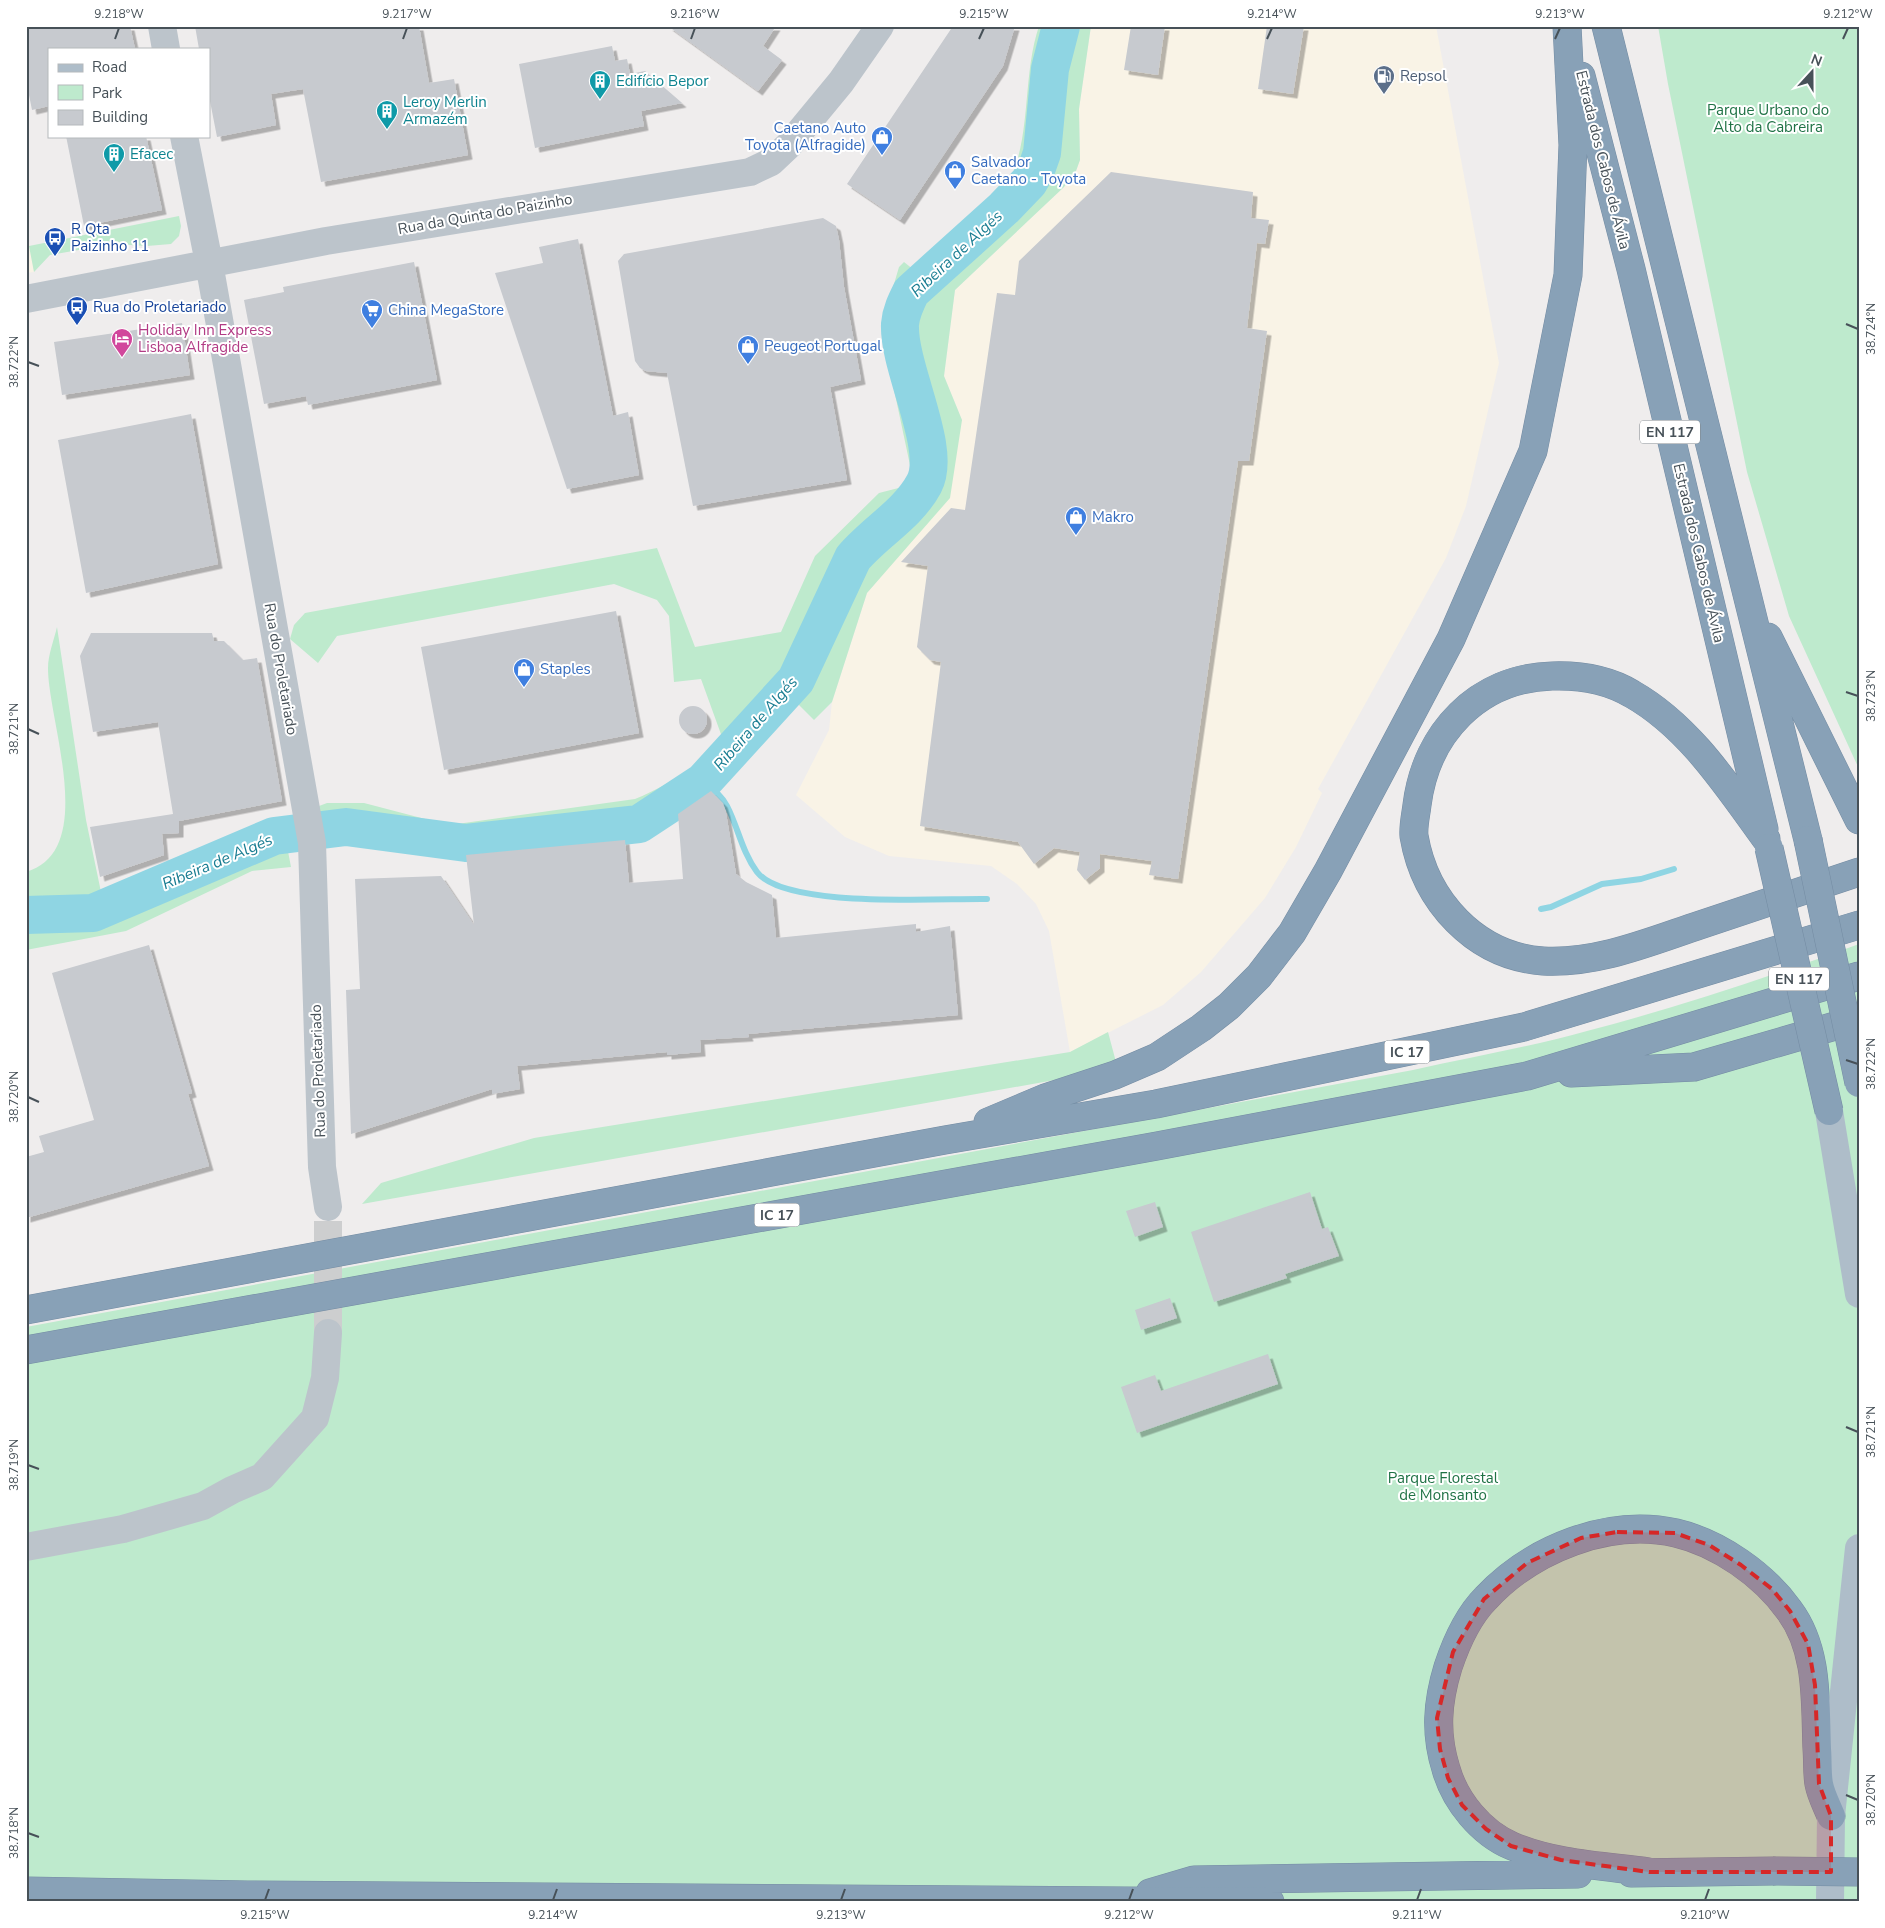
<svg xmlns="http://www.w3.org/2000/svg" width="1885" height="1928" font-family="'Nunito Sans',sans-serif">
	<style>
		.commercial { fill: #f9f3e6 }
		.green { fill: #beeacd }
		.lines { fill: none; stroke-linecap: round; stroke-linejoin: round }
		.stream { stroke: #8fd5e3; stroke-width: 6 }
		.river { stroke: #8fd5e3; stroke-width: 38 }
		.building { fill: #c7cacf; filter: url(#shadow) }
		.minor-tunnel { stroke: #cdcecf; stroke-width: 28; stroke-dasharray: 28 14; stroke-linecap: butt }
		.highway-casing { stroke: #748ca3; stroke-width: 29 }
		.minor { stroke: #bcc4cb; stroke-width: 28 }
		.major { stroke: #aebdc9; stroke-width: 28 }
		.highway { stroke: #88a1b7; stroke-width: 28 }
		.highway-bridge-casing { stroke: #748ca3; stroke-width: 29; stroke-linecap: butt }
		.highway-bridge { stroke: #88a1b7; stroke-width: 28 }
		.marked { fill: #d62828; fill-opacity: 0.2; stroke: #d62828; stroke-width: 4; stroke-dasharray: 10 6; stroke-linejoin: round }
		.ticks { fill: none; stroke: #475158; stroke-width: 2 }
		.labels { text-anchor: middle; stroke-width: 4; stroke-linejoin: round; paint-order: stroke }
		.shield { fill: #fff; stroke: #7e858a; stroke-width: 1 }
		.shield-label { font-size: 14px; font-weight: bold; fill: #475158 }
		.service-label { font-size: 15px; fill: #4e5e75; stroke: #fff; text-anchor: start }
		.culture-label { font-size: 15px; fill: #0d838f; stroke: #fff; text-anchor: start }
		.park-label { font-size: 15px; fill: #1f7245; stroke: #fff }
		.shop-label { font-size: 15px; fill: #366cbe; stroke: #fff; text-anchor: start }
		.street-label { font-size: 15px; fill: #475158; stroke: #fff }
		.transit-label { font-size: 15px; fill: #164399; stroke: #fff; text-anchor: start }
		.hotel-label { font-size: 15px; fill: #b23c85; stroke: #fff; text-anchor: start }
		.water-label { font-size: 16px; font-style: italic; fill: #197d92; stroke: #fff }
		.neatline { fill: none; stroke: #475158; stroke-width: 2 }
		.ticks-label { font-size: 12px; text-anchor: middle; fill: #475158 }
	</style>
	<defs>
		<filter id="shadow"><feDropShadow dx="4.5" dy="4.5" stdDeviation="0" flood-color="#0004"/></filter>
	</defs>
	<rect width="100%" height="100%" fill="#efeded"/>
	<!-- commercial -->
	<path class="commercial" d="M1091 26H1436L1499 363 1466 506 1446 558 1318 789 1322 793 1296 847 1265 898 1201 972 1163 1005 1070 1052 1049 931 1036 904 1017 884 991 866 889 856 845 837 796 795 829 730 832 702 867 593 879 579 962 420 944 376 955 290 1064 187 1076 171 1080 160 1079 109Z
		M26 222 34 272 26 273Z"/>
	<!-- green -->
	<path class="green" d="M1039 26H1091L1079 109 1080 160 1076 171 1064 187 955 290 944 376 962 420 950 498 867 593 832 702 814 720 797 703 719 776 723 780 641 839 453 855 325 834 286 841 291 867 252 871 126 931 26 950V872C99 851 48 721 48 668 48 655 54 640 57 627L86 820 101 892 232 837 235 841 282 820 327 803H364L429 820 457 824 635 799C663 788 707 762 722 737L701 679 674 682 669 616 657 600 614 584 337 636 318 663 290 639 294 625 305 613 657 548 695 647 781 632 815 556 879 493 914 484 881 328 899 267 904 262 914 270C925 262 933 250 943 240 967 216 1005 199 1016 165 1030 121 1024 71 1039 26Z
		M1658 26H1859V769L1789 616 1747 472 1668 84Z
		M179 216 181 226 179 236 171 244 147 246 113 244 50 255 34 272 29 246Z
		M1859 944V1902H26V1327L1413 1070C1471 1057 1530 1047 1587 1031 1679 1007 1769 977 1859 944Z
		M1108 1032 1116 1062 1077 1076 362 1204 381 1183 534 1138 1070 1052Z"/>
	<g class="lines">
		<!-- stream -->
		<path class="stream" d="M703 782C712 788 722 796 727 806 738 827 742 852 757 872 785 909 939 898 987 899
			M1541 909 1551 907 1602 884 1641 879 1674 869"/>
		<!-- river -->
		<path class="river" d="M26 915 93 913 274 836 346 827 466 843 639 824 703 782 796 680 853 558C875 532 908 514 924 484 943 449 898 368 900 324 901 312 906 302 911 292L1004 208 1029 182 1036 170 1042 153 1050 69 1061 26"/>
	</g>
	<!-- building -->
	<path class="building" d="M26 26H130L135 49H49V106L32 110 26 80Z
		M195 26H419L429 83 454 79 468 155 321 182 303 89 271 94 276 125 217 137 209 96V49H199Z
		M668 26H776L763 46 782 60 758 91Z
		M953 26H1015L1003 66 900 220 847 184Z
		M1131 26H1165L1158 75 1124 70Z
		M1267 26H1304L1293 94 1258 89Z
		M612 46 615 61 627 59 630 74 645 71 682 103 641 111 644 126 535 148 519 64Z
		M66 136H146L162 210 84 226Z
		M1111 172 1253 192 1251 218 1269 220 1265 244 1257 243 1247 328 1267 331 1249 461H1238L1178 879 1149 875 1152 861 1100 854V868L1085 880 1077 870 1080 852 1054 848 1034 864 1018 842 920 826 941 662 930 660 917 647 928 566 901 562 951 508 965 510 997 293 1015 295 1019 261Z
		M823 218 836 226 839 240 844 287 861 380 830 387 847 480 693 506 667 373 646 371 640 368 635 361 618 261 624 254Z
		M578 239 613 416 628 412 639 475 567 489 495 273 543 263 539 247Z
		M414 262 437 380 308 405 306 396 264 404 244 300 284 292 283 287Z
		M182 323 190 375 62 395 54 342Z
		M191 414 218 564 86 593 58 440Z
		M616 611 639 733 444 770 421 647Z
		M91 633H212L214 641H224L243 660 257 658 282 801 179 821V833L162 834 164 855 100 877 90 827 173 814 158 722 93 732 80 656Z
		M679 720a14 14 0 1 1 28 0a14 14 0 1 1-28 0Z
		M711 791 723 803 726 813 736 874 746 882 772 895 776 938 916 924V932L950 926 958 1015 748 1034 749 1037 700 1040 701 1052 667 1055V1052L517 1066 520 1089 492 1094V1089L351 1134 346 990 360 989 355 879 441 876 474 925 466 855 625 840 629 883 683 879 678 814Z
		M149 945 192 1093 188 1094 209 1166 26 1218V1157L44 1152 39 1136 94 1120 52 973Z
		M1310 1192 1322 1229 1328 1227 1339 1256 1285 1274 1287 1278 1214 1302 1191 1232Z
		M1155 1202 1163 1227 1135 1237 1126 1211Z
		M1170 1298 1177 1318 1141 1330 1135 1310Z
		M1268 1354 1278 1384 1137 1433 1121 1387 1155 1375 1161 1391Z"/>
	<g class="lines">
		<!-- minor-tunnel -->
		<path class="minor-tunnel" d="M328 1333V1207"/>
		<!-- highway casing -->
		<g class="highway-casing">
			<path id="highway" d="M1606 26 1808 840
				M1581 76 1631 269 1764 829
				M1768 637 1859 820
				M1766 839C1728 787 1690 727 1632 694 1607 679 1581 675 1552 676 1478 678 1426 733 1417 805 1416 814 1413 826 1414 836 1425 901 1475 956 1543 961 1597 964 1649 942 1700 925 1753 907 1806 890 1859 872
				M1571 1073 1694 1067 1859 1019
				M988 1122 1045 1098 1115 1075 1157 1057 1201 1028 1229 1006 1259 976 1292 933 1328 871 1451 639 1533 451 1568 275 1573 145 1567 26
				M26 1310 945 1140 1156 1104 1524 1027 1859 925
				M26 1350 1157 1146 1527 1076 1859 976
				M1649 1872C1604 1866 1554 1864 1512 1846 1481 1833 1455 1801 1446 1769 1435 1734 1437 1703 1448 1667 1456 1643 1468 1616 1486 1598 1532 1549 1608 1518 1676 1533 1719 1543 1764 1575 1789 1610 1819 1650 1815 1702 1817 1749 1818 1760 1817 1773 1819 1784 1821 1795 1827 1806 1831 1816
				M1631 1873 1773 1871
				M26 1891 247 1895 1270 1902
				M1150 1893 1194 1880 1578 1874"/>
		</g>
		<!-- minor -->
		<path class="minor" d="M162 26 166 49
			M184 136 209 263 312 843 322 1167 328 1207
			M26 299 326 241 750 172 771 162 789 145 841 82 880 26
			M26 1547 123 1529 203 1506 232 1490 262 1477 315 1418 325 1378 328 1333"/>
		<!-- major -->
		<path class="major" d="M1829 1111 1859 1294
			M1830 1902 1831 1816 1859 1548"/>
		<!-- highway -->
		<use href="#highway" class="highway"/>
		<!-- highway-bridge casing -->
		<g class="highway-bridge-casing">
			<path id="highway-bridge" d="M1808 840 1859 1083
				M1769 848 1829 1111
				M1773 1871 1859 1872"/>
		</g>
		<!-- highway-bridge -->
		<use href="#highway-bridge" class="highway-bridge"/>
	</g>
	<!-- marked area -->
	<path class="marked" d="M1617 1532 1675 1533 1709 1545 1741 1565 1772 1589 1790 1611 1808 1644 1815 1685 1819 1784 1831 1816V1872H1649L1561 1860 1511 1846 1486 1829 1462 1805 1448 1778 1440 1749 1437 1718 1453 1652 1484 1599 1527 1563 1581 1538Z"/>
	<!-- ticks -->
	<path class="ticks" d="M115 39 119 28M403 39 407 28M691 39 695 28M979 39 984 28M1267 39 1272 28M1555 39 1560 28M1843 39 1848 28M1846 324 1858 329M28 362 39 366M1846 692 1858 696M28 729 39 734M1846 1060 1858 1064M28 1097 39 1102M1846 1427 1858 1432M28 1465 39 1469M1846 1795 1858 1800M28 1833 39 1837M265 1900 269 1889M553 1900 557 1889M841 1900 845 1889M1129 1900 1133 1889M1417 1900 1421 1889M1705 1900 1709 1889"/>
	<!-- icons -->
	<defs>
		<g id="fuel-pin" transform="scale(1.125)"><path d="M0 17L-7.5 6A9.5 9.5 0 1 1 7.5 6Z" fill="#5c6f8a" stroke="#fff"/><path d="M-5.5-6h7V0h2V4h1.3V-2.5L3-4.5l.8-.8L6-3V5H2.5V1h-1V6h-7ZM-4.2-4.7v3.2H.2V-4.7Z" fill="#fff"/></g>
		<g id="building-pin" transform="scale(1.125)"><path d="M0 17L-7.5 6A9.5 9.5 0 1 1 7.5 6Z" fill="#0f9aa8" stroke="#fff"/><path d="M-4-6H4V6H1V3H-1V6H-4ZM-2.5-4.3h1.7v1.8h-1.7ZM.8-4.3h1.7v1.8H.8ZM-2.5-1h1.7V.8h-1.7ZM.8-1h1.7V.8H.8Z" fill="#fff"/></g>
		<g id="shop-pin" transform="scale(1.125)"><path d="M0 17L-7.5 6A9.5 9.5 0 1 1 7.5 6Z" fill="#3f7fe0" stroke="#fff"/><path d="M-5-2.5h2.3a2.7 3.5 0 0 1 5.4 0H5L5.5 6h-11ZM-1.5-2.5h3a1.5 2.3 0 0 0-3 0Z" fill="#fff"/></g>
		<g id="bus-pin" transform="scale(1.125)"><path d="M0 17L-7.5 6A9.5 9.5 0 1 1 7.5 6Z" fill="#1a4fb4" stroke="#fff"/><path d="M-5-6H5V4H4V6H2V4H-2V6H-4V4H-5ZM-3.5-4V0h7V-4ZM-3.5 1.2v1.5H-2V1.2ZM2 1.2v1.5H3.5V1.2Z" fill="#fff"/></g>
		<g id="supermarket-pin" transform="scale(1.125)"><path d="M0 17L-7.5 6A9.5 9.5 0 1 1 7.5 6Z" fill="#3f7fe0" stroke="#fff"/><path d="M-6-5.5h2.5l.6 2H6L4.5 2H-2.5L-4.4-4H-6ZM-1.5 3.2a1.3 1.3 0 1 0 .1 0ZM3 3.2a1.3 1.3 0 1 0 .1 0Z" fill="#fff"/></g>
		<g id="hotel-pin" transform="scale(1.125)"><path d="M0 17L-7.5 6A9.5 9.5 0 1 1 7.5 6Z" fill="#d1479c" stroke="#fff"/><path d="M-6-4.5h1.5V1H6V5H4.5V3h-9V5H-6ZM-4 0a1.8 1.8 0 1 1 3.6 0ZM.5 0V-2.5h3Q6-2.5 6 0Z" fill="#fff"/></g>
	</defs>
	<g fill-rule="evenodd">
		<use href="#fuel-pin" x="1384" y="76"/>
		<use href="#building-pin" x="600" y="81"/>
		<use href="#building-pin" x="387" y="111"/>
		<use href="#shop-pin" x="882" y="137"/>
		<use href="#building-pin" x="114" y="154"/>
		<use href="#shop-pin" x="955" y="171"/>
		<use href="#bus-pin" x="55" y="238"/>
		<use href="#bus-pin" x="77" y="307"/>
		<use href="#supermarket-pin" x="372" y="310"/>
		<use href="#hotel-pin" x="122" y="339"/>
		<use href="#shop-pin" x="748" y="346"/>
		<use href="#shop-pin" x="1076" y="517"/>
		<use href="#shop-pin" x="524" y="669"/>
	</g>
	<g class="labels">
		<!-- shield labels -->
		<g class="shield">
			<rect x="1640" y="420.5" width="60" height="23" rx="4"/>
			<rect x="1769" y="967.5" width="60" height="23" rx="4"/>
			<rect x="1384.5" y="1040.5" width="45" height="23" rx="4"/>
			<rect x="754.5" y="1203.5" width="45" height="23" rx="4"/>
		</g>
		<g class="shield-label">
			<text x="1670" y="437">EN 117</text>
			<text x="1799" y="984">EN 117</text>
			<text x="1407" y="1057">IC 17</text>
			<text x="777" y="1220">IC 17</text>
		</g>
		<!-- service labels -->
		<g class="service-label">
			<text x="1400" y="81">Repsol</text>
		</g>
		<!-- culture labels -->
		<g class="culture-label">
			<text x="616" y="86">Edifício Bepor</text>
			<text x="403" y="107">Leroy Merlin<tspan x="403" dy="17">Armazém</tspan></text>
			<text x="130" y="159">Efacec</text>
		</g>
		<!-- park labels -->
		<g class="park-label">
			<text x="1768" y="115">Parque Urbano do<tspan x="1768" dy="17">Alto da Cabreira</tspan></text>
			<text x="1443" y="1483">Parque Florestal<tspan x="1443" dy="17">de Monsanto</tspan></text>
		</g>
		<!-- shop labels -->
		<g class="shop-label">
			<text x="866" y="133" text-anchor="end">Caetano Auto<tspan x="866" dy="17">Toyota (Alfragide)</tspan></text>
			<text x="971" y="167">Salvador<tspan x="971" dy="17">Caetano - Toyota</tspan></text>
			<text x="388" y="315">China MegaStore</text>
			<text x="764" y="351">Peugeot Portugal</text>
			<text x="1092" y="522">Makro</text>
			<text x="540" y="674">Staples</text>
		</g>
		<!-- street labels -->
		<g class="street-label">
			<text transform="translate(1603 160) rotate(76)" y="5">Estrada dos Cabos de Ávila</text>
			<text transform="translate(485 214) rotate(-10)" y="5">Rua da Quinta do Paizinho</text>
			<text transform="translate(1699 553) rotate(77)" y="5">Estrada dos Cabos de Ávila</text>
			<text transform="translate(281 669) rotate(80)" y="5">Rua do Proletariado</text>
			<text transform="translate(318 1071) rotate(-92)" y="5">Rua do Proletariado</text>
		</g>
		<!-- transit labels -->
		<g class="transit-label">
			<text x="71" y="234">R Qta<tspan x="71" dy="17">Paizinho 11</tspan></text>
			<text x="93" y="312">Rua do Proletariado</text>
		</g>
		<!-- hotel labels -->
		<g class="hotel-label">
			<text x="138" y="335">Holiday Inn Express<tspan x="138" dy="17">Lisboa Alfragide</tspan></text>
		</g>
		<!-- water labels -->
		<g class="water-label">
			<text transform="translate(956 253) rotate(-43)" y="6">Ribeira de Algés</text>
			<text transform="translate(755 723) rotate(-49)" y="6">Ribeira de Algés</text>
			<text transform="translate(217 861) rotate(-23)" y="6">Ribeira de Algés</text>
		</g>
	</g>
	<!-- border -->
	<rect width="1885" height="1928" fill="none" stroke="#ffffff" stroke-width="55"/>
	<!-- legend -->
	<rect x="48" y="48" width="162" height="90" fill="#ffffff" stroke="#b5b9bc"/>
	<rect x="58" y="64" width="25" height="8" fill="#aebdc9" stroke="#b5b9bc"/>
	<text x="92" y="72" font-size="15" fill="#475158">Road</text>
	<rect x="58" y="85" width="25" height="15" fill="#beeacd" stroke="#b5b9bc"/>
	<text x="92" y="98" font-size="15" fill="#475158">Park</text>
	<rect x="58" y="110" width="25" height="15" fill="#c7cacf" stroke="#b5b9bc"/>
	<text x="92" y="122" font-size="15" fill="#475158">Building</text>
	<!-- north arrow -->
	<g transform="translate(1812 72) rotate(21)" stroke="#ffffff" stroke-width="4" paint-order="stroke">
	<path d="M0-4L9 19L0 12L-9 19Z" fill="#475158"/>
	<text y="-8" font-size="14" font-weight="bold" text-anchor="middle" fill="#475158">N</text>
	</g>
	<rect x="28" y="28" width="1830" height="1872" class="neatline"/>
	<g class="ticks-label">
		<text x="119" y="18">9.218°W</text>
		<text x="407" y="18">9.217°W</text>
		<text x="695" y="18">9.216°W</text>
		<text x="984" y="18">9.215°W</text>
		<text x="1272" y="18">9.214°W</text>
		<text x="1560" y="18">9.213°W</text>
		<text x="1848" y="18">9.212°W</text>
		<text transform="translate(1871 329) rotate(-90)" y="4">38.724°N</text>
		<text transform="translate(14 362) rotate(-90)" y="4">38.722°N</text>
		<text transform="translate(1871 696) rotate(-90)" y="4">38.723°N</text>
		<text transform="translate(14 729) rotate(-90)" y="4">38.721°N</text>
		<text transform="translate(1871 1064) rotate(-90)" y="4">38.722°N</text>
		<text transform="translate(14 1097) rotate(-90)" y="4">38.720°N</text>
		<text transform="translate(1871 1432) rotate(-90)" y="4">38.721°N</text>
		<text transform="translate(14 1465) rotate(-90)" y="4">38.719°N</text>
		<text transform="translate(1871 1800) rotate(-90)" y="4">38.720°N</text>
		<text transform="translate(14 1833) rotate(-90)" y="4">38.718°N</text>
		<text x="265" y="1919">9.215°W</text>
		<text x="553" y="1919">9.214°W</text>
		<text x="841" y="1919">9.213°W</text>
		<text x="1129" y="1919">9.212°W</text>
		<text x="1417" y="1919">9.211°W</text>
		<text x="1705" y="1919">9.210°W</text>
	</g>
</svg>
